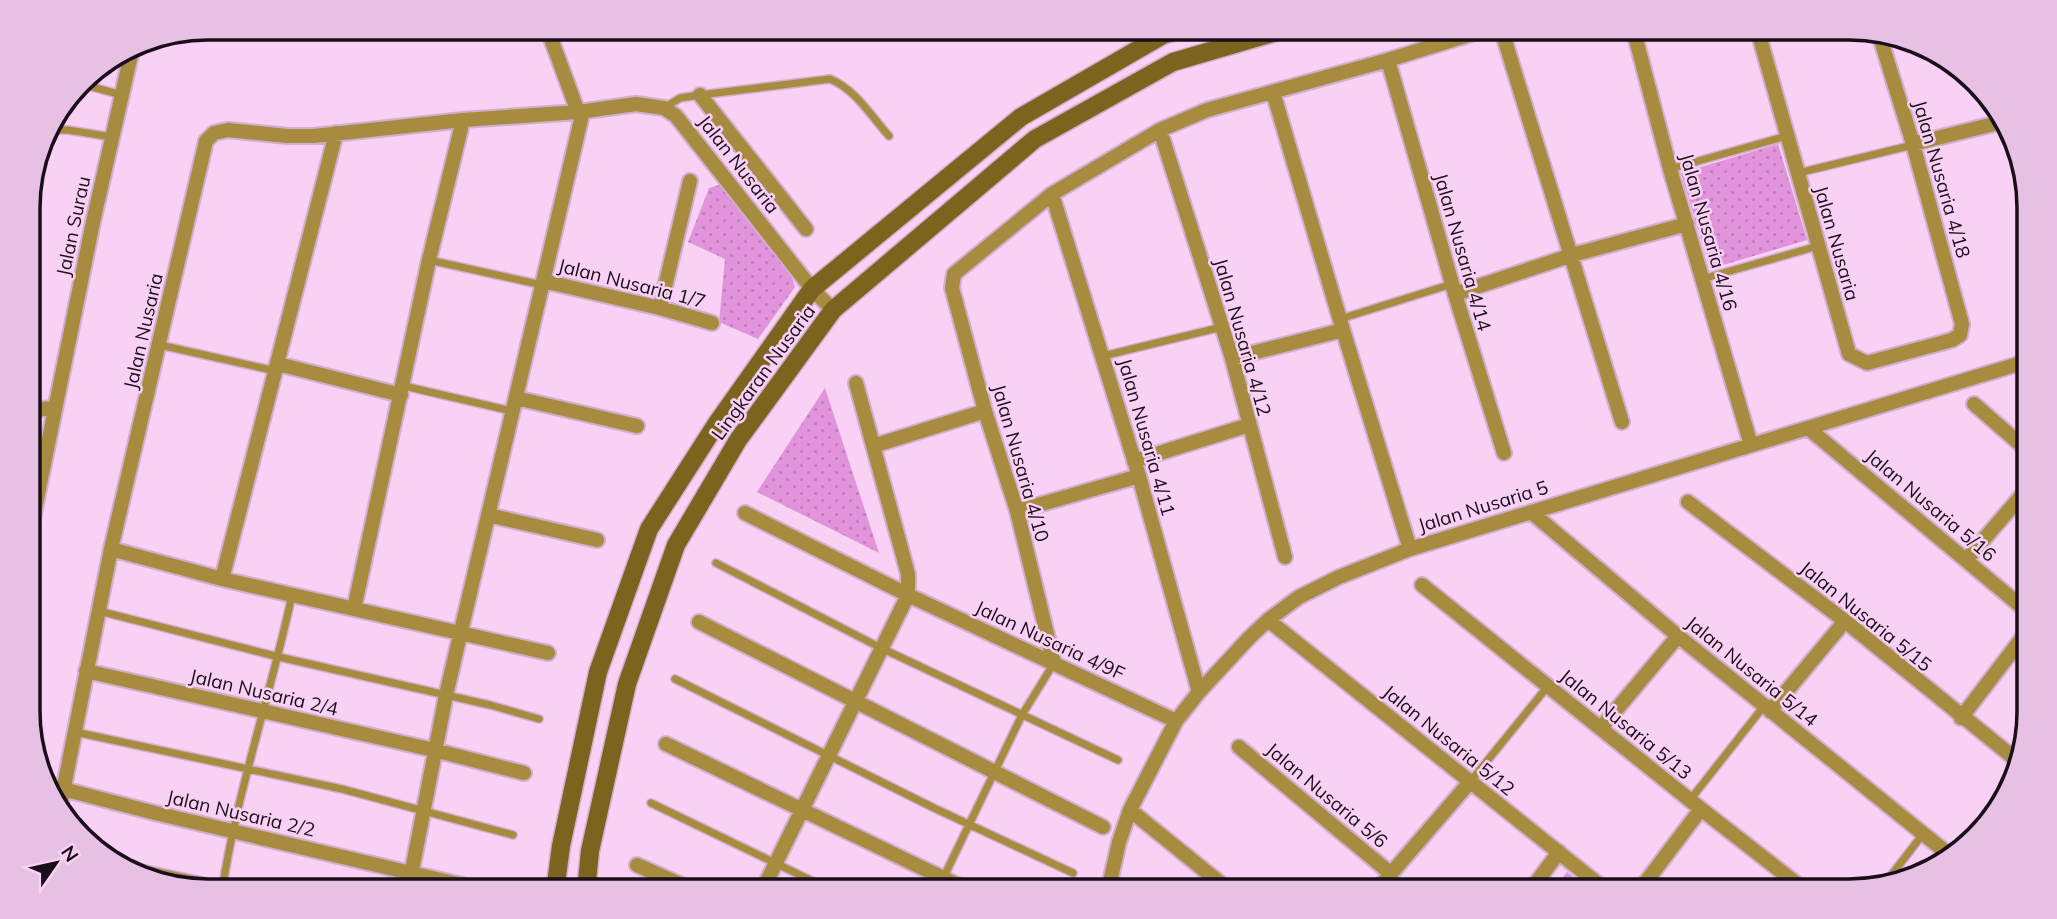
<svg xmlns="http://www.w3.org/2000/svg" width="2057" height="919" font-family="Mulish,sans-serif">
	<style>
		.grass { fill: url(#grass-dots) }
		.lines { fill: none; stroke-linecap: round; stroke-linejoin: round }
		.lane-casing { stroke: #d0aecd; stroke-width: 10 }
		.street-casing { stroke: #d0aecd; stroke-width: 18 }
		.secondary-casing { stroke: #d0aecd; stroke-width: 21 }
		.lane { stroke: #a78b3f; stroke-width: 7 }
		.street { stroke: #a78b3f; stroke-width: 14 }
		.secondary { stroke: #7c641f; stroke-width: 18 }
		.labels { text-anchor: middle; stroke-width: 5; stroke-linejoin: round; paint-order: stroke }
		.street-label { font-size: 19px; fill: #1b0e1b; stroke: #f8d1f4 }
		.rim { fill: none; stroke: #1b0e1b; stroke-width: 3.5 }
	</style>
	<defs>
		<pattern id="grass-dots" width="8" height="8" patternUnits="userSpaceOnUse" patternTransform="scale(1.75)"><rect width="8" height="8" fill="#e193dc"/><path d="M2 2h.1M6 6h.1" fill="none" stroke="#c07ebc" stroke-width="1.8" stroke-linecap="round"/></pattern>
	</defs>
	<rect width="100%" height="100%" fill="#f8d1f4"/>
	<!-- grass -->
	<path class="grass" d="M1778 144 1807 240 1710 269 1681 173Z
		M722 184 791 274 795 287 758 339 719 322 725 259 688 242 709 188Z
		M825 388 879 553 757 492Z
		M1567 872 1591 891H1552Z"/>
	<g class="lines">
		<!-- lane casing -->
		<g class="lane-casing">
			<path id="lane" d="M81 84 122 95
				M664 108 680 98 700 95 830 79C855 89 871 116 889 136
				M46 130H68L112 137
				M1670 169 1787 136
				M1798 173 1913 145
				M429 260 542 285
				M1702 279 1818 246
				M1340 319 1452 284
				M160 345 276 371
				M1103 356 1222 327
				M404 386 512 411
				M716 563 881 648 1118 760
				M99 611 279 657 490 705 539 719
				M675 679 934 808 1073 873
				M75 732 342 789 513 835
				M1470 782 1548 686
				M1690 800 1764 706
				M651 803 833 891
				M121 864 248 891
				M1886 882 1923 834
				M222 891C237 791 271 694 292 595
				M937 891 1022 715 1054 663"/>
		</g>
		<!-- street casing -->
		<g class="street-casing">
			<path id="street" d="M547 28 578 112
				M1501 28 1622 422
				M1633 28 1670 169 1751 445
				M1757 28 1849 354 1867 363 1952 340 1960 335 1962 324 1913 144 1879 34
				M1388 60 1455 294 1504 453
				M1273 92 1343 330 1410 549
				M700 95 806 229
				M1160 130 1232 358 1285 557
				M1913 144 2002 122
				M1052 194 1139 476 1199 692
				M543 281 660 308 712 323
				M1455 294 1572 255 1687 224
				M660 308 690 181
				M1232 358 1343 330
				M278 364 401 395
				M516 398 637 426
				M1974 404 2028 451
				M29 410 54 408
				M1808 428 2029 613
				M873 446 985 411
				M1134 461 1249 425
				M1688 502 1845 621 2019 762
				M1017 511 1139 476
				M1531 512 1678 636 1952 857
				M745 513 908 595 1176 721
				M488 515 597 540
				M29 538 93 222 133 46
				M1966 560 2028 488
				M222 579 336 133
				M1422 585 1701 809 1806 891
				M354 609 429 260 463 120
				M1268 620 1607 891
				M699 622 1103 827
				M548 653 222 579 111 549 206 141 214 133 228 130 287 136H314L463 120 578 112 636 104 664 108 676 116 812 289 833 310
				M1054 663 1017 511 985 411 952 288 954 274 1052 194 1160 130 1207 110 1388 60 1491 28
				M86 671 434 750 524 773
				M1770 711 1845 621
				M1961 718 2029 629
				M1601 728 1678 636
				M666 744 970 891
				M1239 747 1390 873
				M63 789 155 813 488 891
				M60 807 111 549
				M1130 810 1230 891
				M637 865 695 891
				M408 891 446 695 583 111
				M762 891 908 595V574L856 383
				M1108 891 1119 842 1130 810 1176 721 1199 692 1248 639 1268 620 1299 597 1339 577 1410 549 2028 361
				M1376 891 1470 782
				M1530 891 1559 852
				M1639 891 1701 809"/>
		</g>
		<!-- secondary casing -->
		<g class="secondary-casing">
			<path id="secondary" d="M555 891 561 846 598 672 649 529 717 423 812 289 1021 117 1163 35 1186 28
				M586 891 590 851 627 684 676 545 738 440 833 310 1035 139 1173 62 1290 28"/>
		</g>
		<!-- lane -->
		<use href="#lane" class="lane"/>
		<!-- street -->
		<use href="#street" class="street"/>
		<!-- secondary -->
		<use href="#secondary" class="secondary"/>
	</g>
	<g class="labels">
		<!-- street labels -->
		<g class="street-label">
			<text transform="translate(739 164) rotate(52)" y="7">Jalan Nusaria</text>
			<text transform="translate(1942 179) rotate(74)" y="7">Jalan Nusaria 4/18</text>
			<text transform="translate(73 226) rotate(-78)" y="7">Jalan Surau</text>
			<text transform="translate(1709 232) rotate(74)" y="7">Jalan Nusaria 4/16</text>
			<text transform="translate(1837 243) rotate(74)" y="7">Jalan Nusaria</text>
			<text transform="translate(1463 252) rotate(74)" y="7">Jalan Nusaria 4/14</text>
			<text transform="translate(632 283) rotate(14)" y="7">Jalan Nusaria 1/7</text>
			<text transform="translate(143 331) rotate(-77)" y="7">Jalan Nusaria</text>
			<text transform="translate(1243 337) rotate(74)" y="7">Jalan Nusaria 4/12</text>
			<text transform="translate(763 372) rotate(-54)" y="7">Lingkaran Nusaria</text>
			<text transform="translate(1147 437) rotate(74)" y="7">Jalan Nusaria 4/11</text>
			<text transform="translate(1021 463) rotate(74)" y="7">Jalan Nusaria 4/10</text>
			<text transform="translate(1931 505) rotate(40)" y="7">Jalan Nusaria 5/16</text>
			<text transform="translate(1483 506) rotate(-17)" y="7">Jalan Nusaria 5</text>
			<text transform="translate(1866 616) rotate(39)" y="7">Jalan Nusaria 5/15</text>
			<text transform="translate(1050 640) rotate(25)" y="7">Jalan Nusaria 4/9F</text>
			<text transform="translate(1752 671) rotate(39)" y="7">Jalan Nusaria 5/14</text>
			<text transform="translate(264 692) rotate(13)" y="7">Jalan Nusaria 2/4</text>
			<text transform="translate(1626 724) rotate(39)" y="7">Jalan Nusaria 5/13</text>
			<text transform="translate(1449 740) rotate(39)" y="7">Jalan Nusaria 5/12</text>
			<text transform="translate(1327 795) rotate(40)" y="7">Jalan Nusaria 5/6</text>
			<text transform="translate(241 813) rotate(13)" y="7">Jalan Nusaria 2/2</text>
		</g>
	</g>
	<!-- crop -->
	<path d="M0 0H2057V919H0ZM208 40H1849A168 168 0 0 1 2017 208V711A168 168 0 0 1 1849 879H208A168 168 0 0 1 40 711V208A168 168 0 0 1 208 40Z" fill="#e6c1e3" fill-rule="evenodd"/>
	<path class="rim" d="M208 40H1849A168 168 0 0 1 2017 208V711A168 168 0 0 1 1849 879H208A168 168 0 0 1 40 711V208A168 168 0 0 1 208 40Z"/>
	<!-- north arrow -->
	<g transform="translate(56 863) rotate(56)" stroke="#f8d1f4" stroke-width="5" paint-order="stroke">
	<path d="M0-5L12 26L0 18L-12 26Z" fill="#1b0e1b"/>
	<text y="-10" font-size="19" font-weight="bold" text-anchor="middle" fill="#1b0e1b">N</text>
	</g>
</svg>
